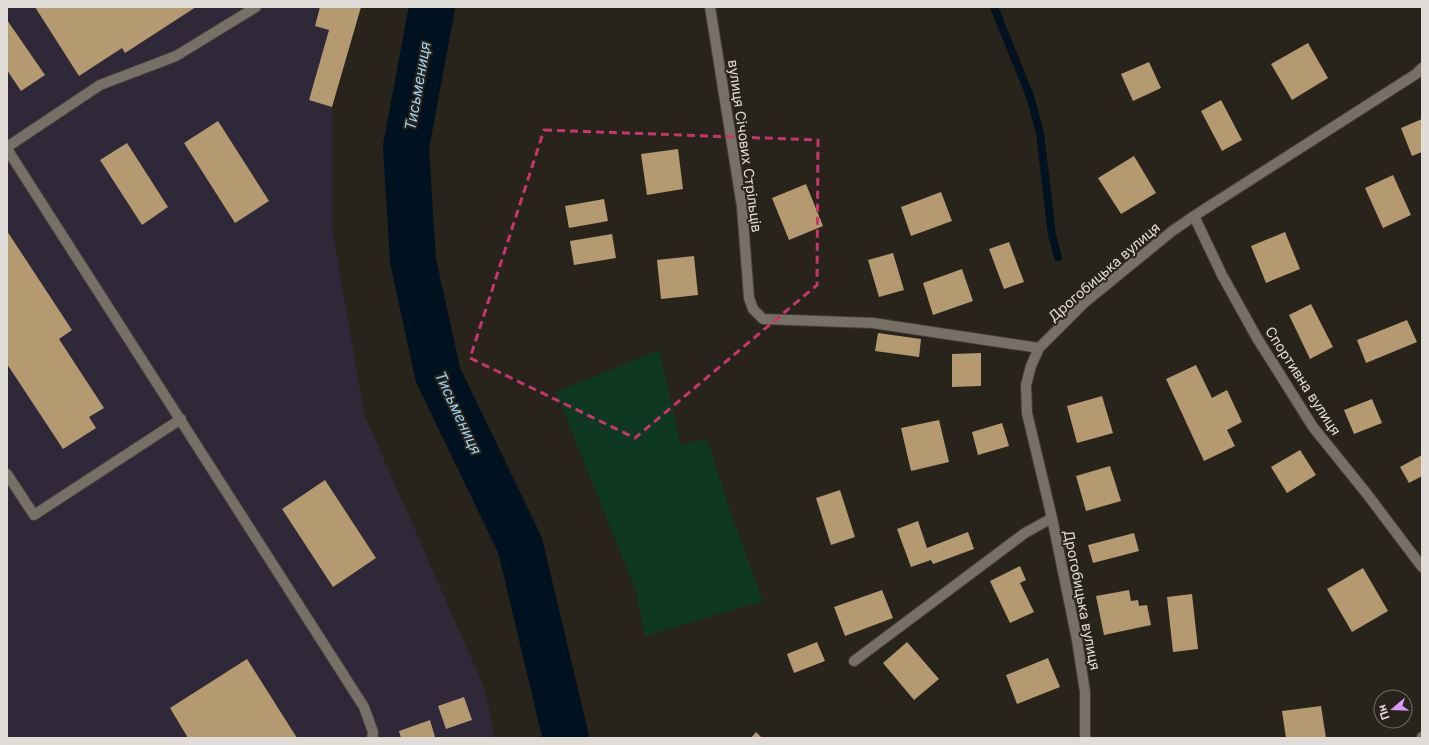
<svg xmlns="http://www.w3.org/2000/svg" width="1429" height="745" font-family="Inter,sans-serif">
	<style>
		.industrial { fill: #2f2838 }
		.green { fill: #0f3822 }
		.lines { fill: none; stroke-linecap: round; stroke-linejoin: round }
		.stream { stroke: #00121f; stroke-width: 8 }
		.river { stroke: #00121f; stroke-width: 46 }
		.building { fill: #b59970 }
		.service-casing { stroke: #433f38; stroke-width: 12 }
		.minor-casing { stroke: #433f38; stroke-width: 12 }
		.service { stroke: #777066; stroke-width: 10 }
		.minor { stroke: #777066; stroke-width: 10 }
		.marked { fill: none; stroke: #c6356e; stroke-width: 3; stroke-dasharray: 8 5; stroke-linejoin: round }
		.labels { text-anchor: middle; stroke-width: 4; stroke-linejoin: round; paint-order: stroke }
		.street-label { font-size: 14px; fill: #e0dcd7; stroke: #29241b }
		.water-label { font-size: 15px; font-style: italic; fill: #9cd2f7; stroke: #29241b }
	</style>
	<rect width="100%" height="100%" fill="#29241b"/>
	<!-- industrial -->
	<path class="industrial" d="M7 7H361L332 107V226L364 414 486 692 494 738H7Z"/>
	<!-- green -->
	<path class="green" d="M659 350 681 445 707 439 729 508 763 601 645 636 636 591 556 392Z"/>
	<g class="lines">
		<!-- stream -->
		<path class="stream" d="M994 7 1030 96 1040 133 1052 235 1058 257"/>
		<!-- river -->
		<path class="river" d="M432 7 406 147 413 261 438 375 520 545 566 738"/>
	</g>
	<!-- building -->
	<path class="building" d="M35 7H196L125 53 122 48 79 76Z
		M320 7H361L332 107 309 100 329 30 315 26Z
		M7 20 45 75 21 91 7 70Z
		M1308 43 1328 78 1292 100 1271 64Z
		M1149 62 1161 88 1133 101 1121 74Z
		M1221 100 1242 140 1222 151 1201 111Z
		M1422 119V152L1412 156 1401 128Z
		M218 121 269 201 235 223 184 143Z
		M127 143 168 207 142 225 100 160Z
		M678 149 683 189 647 195 641 154Z
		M1134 156 1156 193 1121 214 1098 178Z
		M1393 175 1411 215 1383 228 1365 188Z
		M806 184 823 226 789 240 772 198Z
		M941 192 952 221 911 236 901 207Z
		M604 199 608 221 569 228 565 206Z
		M7 231 72 330 59 339 104 408 89 417 96 428 63 449 7 364Z
		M1285 232 1300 269 1266 283 1251 246Z
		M612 234 616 258 574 265 570 241Z
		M1009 242 1024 282 1004 289 989 249Z
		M893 253 904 290 879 297 868 260Z
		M694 256 698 295 661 299 657 260Z
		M962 269 973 301 933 315 923 283Z
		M1311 304 1333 347 1310 359 1289 315Z
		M1407 320 1417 342 1366 363 1357 340Z
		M878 333 921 339 919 357 875 351Z
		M981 353V386L952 387V354Z
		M1196 365 1212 398 1227 390 1242 422 1227 430 1235 446 1204 461 1166 379Z
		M1102 396 1113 433 1077 443 1067 406Z
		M1372 399 1382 423 1354 434 1344 410Z
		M939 420 949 462 911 471 901 428Z
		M1002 423 1009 446 978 455 972 432Z
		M1300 450 1316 475 1287 493 1271 467Z
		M1422 455V476L1409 483 1400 467Z
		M1110 466 1121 501 1086 511 1076 476Z
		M325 480 376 558 333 587 282 509Z
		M840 490 855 537 831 545 816 498Z
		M918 521 927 548 968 532 974 549 933 564 931 560 911 567 897 529Z
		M1134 533 1139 551 1093 563 1088 545Z
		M1020 566 1026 580 1020 583 1034 612 1010 623 990 581Z
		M1363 568 1388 611 1352 632 1327 589Z
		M882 590 893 618 845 636 834 607Z
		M1129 590 1131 601 1138 600 1139 606 1147 605 1151 625 1104 635 1096 596Z
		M1192 594 1198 649 1173 652 1167 597Z
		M817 642 825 661 794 673 787 654Z
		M907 642 939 679 914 700 883 663Z
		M1048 658 1060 687 1017 704 1006 675Z
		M247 659 297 738H188L170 708Z
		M464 697 472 720 446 729 438 706Z
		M1321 706 1326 738H1286L1282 711Z
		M430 720 435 737 401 738 399 731Z
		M756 732 762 738H751Z"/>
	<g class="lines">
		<!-- service casing -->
		<g class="service-casing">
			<path id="service" d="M7 147 100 85 176 56 256 7
				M7 149 364 707 373 732 372 738
				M7 474 34 515 181 419
				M854 661 1025 533 1052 518"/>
		</g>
		<!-- minor casing -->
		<g class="minor-casing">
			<path id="minor" d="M710 7 742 207 749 298 753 309 763 319 873 323 1039 348
				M1194 216 1222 275 1257 338 1313 427 1367 494 1422 567
				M1085 738V692L1077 640 1052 518 1027 413 1026 385 1031 366 1039 348 1084 303 1171 232 1194 216 1416 74 1422 68
				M1422 738V737"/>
		</g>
		<!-- service -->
		<use href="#service" class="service"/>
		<!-- minor -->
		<use href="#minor" class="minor"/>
	</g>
	<!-- marked area -->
	<path class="marked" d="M544 130 818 140 817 285 635 438 470 358Z"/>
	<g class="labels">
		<!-- street labels -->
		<g class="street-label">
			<text transform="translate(745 146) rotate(82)" y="5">вулиця Січових Стрільців</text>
			<text transform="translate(1104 272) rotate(-41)" y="5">Дрогобицька вулиця</text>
			<text transform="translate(1303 381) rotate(57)" y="5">Спортивна вулиця</text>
			<text transform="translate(1082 600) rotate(79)" y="5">Дрогобицька вулиця</text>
		</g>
		<!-- water labels -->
		<g class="water-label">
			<text transform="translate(418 86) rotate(-80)" y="5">Тисьмениця</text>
			<text transform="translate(458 413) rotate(65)" y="5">Тисьмениця</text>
		</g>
	</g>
	<!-- border -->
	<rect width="1429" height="745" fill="none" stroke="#e0dcd7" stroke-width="16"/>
	<!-- north arrow -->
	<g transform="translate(1393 709) rotate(251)"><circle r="19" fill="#29241b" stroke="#726e66"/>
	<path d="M0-3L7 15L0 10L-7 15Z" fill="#d99af7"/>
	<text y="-6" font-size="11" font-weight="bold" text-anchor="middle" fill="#e0dcd7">Пн</text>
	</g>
</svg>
